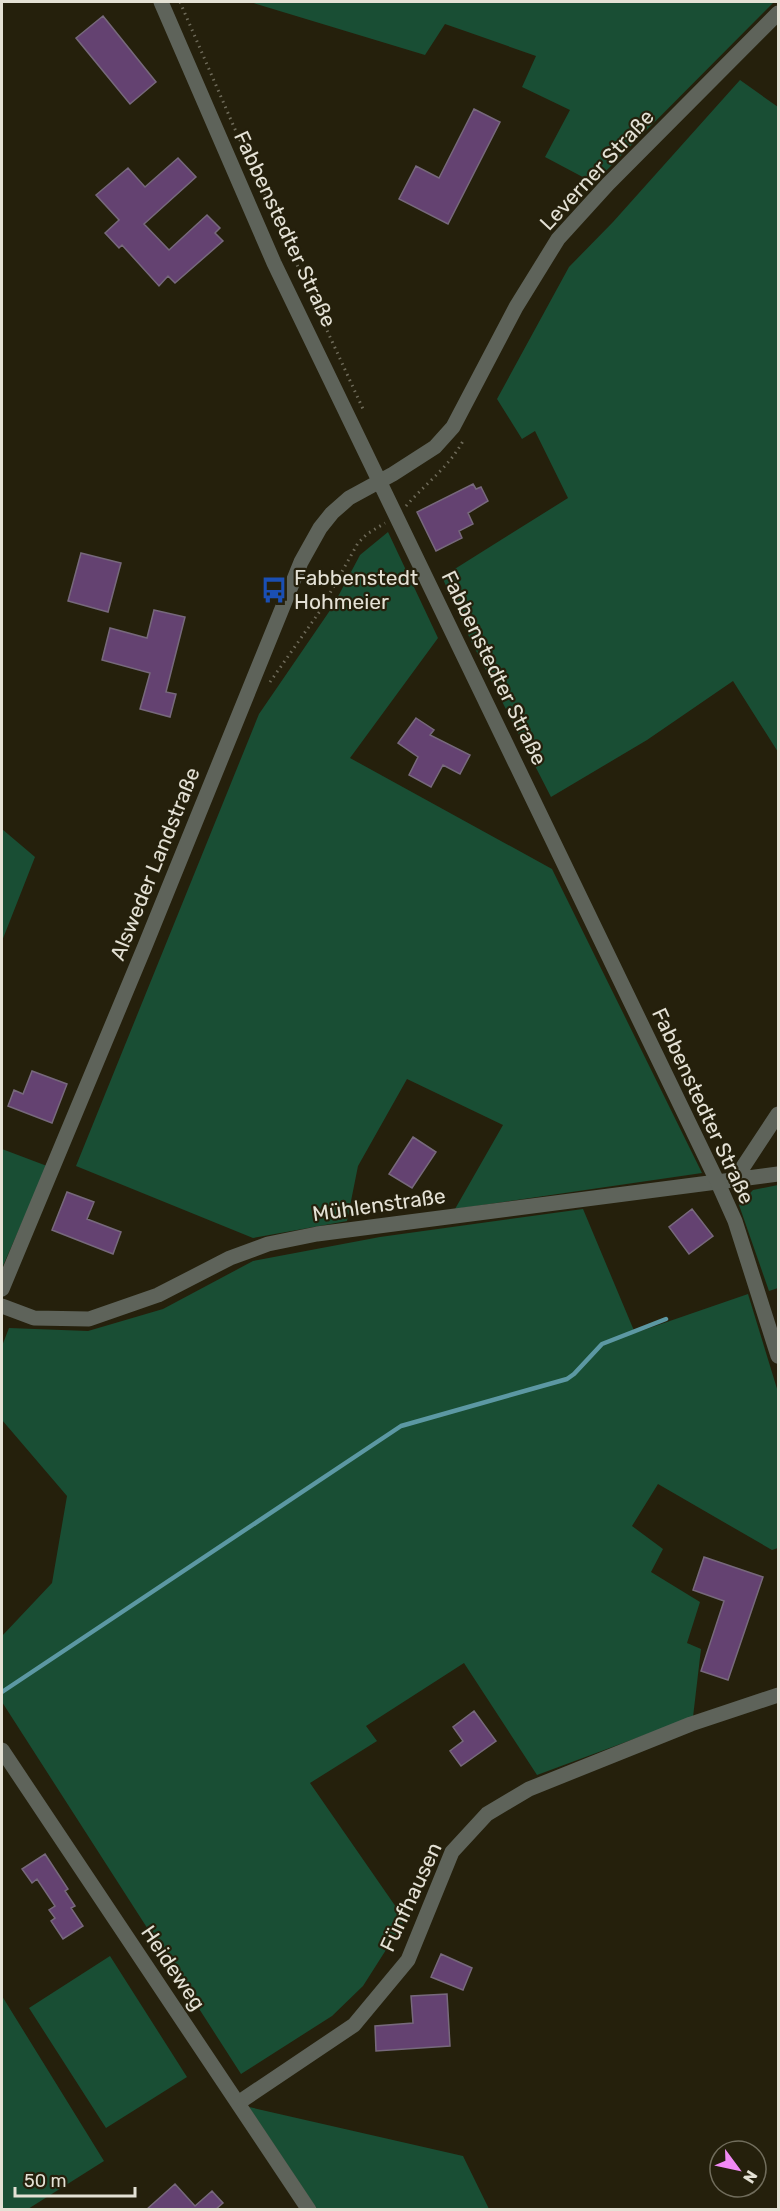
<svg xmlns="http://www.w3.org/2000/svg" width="780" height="2211" font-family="Rubik,sans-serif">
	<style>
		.green { fill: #194e34 }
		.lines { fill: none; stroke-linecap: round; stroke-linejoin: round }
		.stream { stroke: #5c98a3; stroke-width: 4.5 }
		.building { fill: #644271; stroke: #77697c; stroke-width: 1.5 }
		.path { stroke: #6f6b5a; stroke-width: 3; stroke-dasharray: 1.5 4.5; stroke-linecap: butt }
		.minor { stroke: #5e635a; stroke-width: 15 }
		.tertiary { stroke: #5e635a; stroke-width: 15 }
		.labels { text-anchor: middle; stroke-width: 4.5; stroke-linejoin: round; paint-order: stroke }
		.street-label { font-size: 21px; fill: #e4e1d5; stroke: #25200c }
		.poi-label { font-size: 21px; fill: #e4e1d5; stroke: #25200c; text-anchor: start }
	</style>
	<rect width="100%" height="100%" fill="#25200c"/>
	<!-- green -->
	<path class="green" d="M250 2H774L594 183 545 157 570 110 522 87 536 56 445 24 425 55Z
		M740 80 778 107V752L733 681 647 740 551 797 471 641 442 577 568 498 535 431 522 439 497 399 569 267 613 222Z
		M388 532 438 638 350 758 552 869 702 1173 455 1209 503 1125 407 1079 358 1166 347 1221 253 1238 76 1166 259 714 333 606 360 555Z
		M2 829 35 857 2 941Z
		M2 1149 47 1166 2 1268Z
		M778 1185V1288L769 1291 739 1205 753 1190Z
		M583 1209 635 1333 748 1294 778 1392V1548L772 1550 658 1484 632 1526 663 1549 651 1572 700 1602 687 1643 701 1649 693 1717 537 1775 464 1663 366 1726 377 1741 310 1783 405 1920 363 1986 332 2016 241 2074 2 1702V1636L52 1583 67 1496 2 1420V1346L9 1328 88 1331 163 1309 253 1261 380 1237Z
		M110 1956 187 2077 106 2128 29 2008Z
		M2 1996 104 2161 28 2209H2Z
		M249 2107 463 2156 489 2209H317Z"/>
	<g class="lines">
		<!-- stream -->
		<path class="stream" d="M2 1692 401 1426 567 1379 574 1374 602 1344 666 1319"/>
	</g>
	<!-- building -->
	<path class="building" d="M103 16 156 82 130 104 76 38Z
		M474 109 500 122 448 224 399 199 416 166 439 178Z
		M178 158 196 177 144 224 169 250 207 215 220 228 215 233 223 241 175 283 168 276 159 286 122 245 119 248 105 233 119 220 96 195 128 168 145 187Z
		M473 484 476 489 481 487 488 501 468 513 473 524 459 531 462 538 436 551 417 512Z
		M81 553 121 563 108 612 68 601Z
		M154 610 185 617 166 692 176 694 170 717 140 709 150 673 102 660 110 628 147 638Z
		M416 718 434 730 430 735 470 755 460 774 443 765 431 787 409 775 418 757 398 743Z
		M32 1071 67 1084 52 1123 8 1106 14 1090 23 1094Z
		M413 1137 436 1152 412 1188 389 1174Z
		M67 1192 94 1202 87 1219 121 1232 113 1254 52 1230Z
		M692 1209 713 1236 689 1254 669 1227Z
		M704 1557 763 1577 728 1680 701 1671 724 1601 693 1590Z
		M474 1711 496 1741 461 1766 450 1751 463 1741 453 1727Z
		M45 1854 68 1889 65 1891 75 1906 71 1908 83 1926 63 1939 51 1921 55 1918 49 1910 55 1906 37 1879 32 1883 22 1869Z
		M441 1954 472 1968 463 1990 431 1977Z
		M447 1994 450 2046 376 2051 375 2026 413 2023 411 1996Z
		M175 2184 195 2206 212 2191 223 2203 215 2210H146Z"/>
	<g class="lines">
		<!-- path -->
		<path class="path" d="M180 2 234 127 363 409
			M406 506C425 484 449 467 463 441
			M270 682 320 611 358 543 367 534 385 523"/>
		<!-- minor -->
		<path class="minor" d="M741 1180 743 1167 778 1114
			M2 1306 34 1318 89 1319 158 1295 230 1258 268 1244 317 1234 778 1174
			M2 1750 309 2210
			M238 2103 354 2025 408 1960 452 1852 487 1814 529 1789 691 1724 778 1695"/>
		<!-- tertiary -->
		<path class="tertiary" d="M161 2 274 263 718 1183 735 1221 778 1356
			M2 1289 145 946 301 562 320 528 332 513 349 498 393 474 435 447 453 427 516 307 558 239 608 184 778 13"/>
	</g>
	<!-- icons -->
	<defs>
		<g id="bus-bare" transform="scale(2.07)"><path d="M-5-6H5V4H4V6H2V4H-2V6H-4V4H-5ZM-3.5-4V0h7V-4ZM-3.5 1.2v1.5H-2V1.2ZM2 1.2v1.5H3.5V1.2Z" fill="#1a4fb4" stroke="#25200c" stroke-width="2.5" paint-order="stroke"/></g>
	</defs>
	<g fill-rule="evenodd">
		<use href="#bus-bare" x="274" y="590"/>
	</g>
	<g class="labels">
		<!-- street labels -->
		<g class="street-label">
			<text transform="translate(597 170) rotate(-47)" y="7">Leverner Straße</text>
			<text transform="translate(285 229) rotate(65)" y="7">Fabbenstedter Straße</text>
			<text transform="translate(494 668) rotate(64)" y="7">Fabbenstedter Straße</text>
			<text transform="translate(155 864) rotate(-68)" y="7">Alsweder Landstraße</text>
			<text transform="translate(703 1106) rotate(65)" y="7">Fabbenstedter Straße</text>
			<text transform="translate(379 1205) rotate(-8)" y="7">Mühlenstraße</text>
			<text transform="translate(411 1897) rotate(-65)" y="7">Fünfhausen</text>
			<text transform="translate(173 1968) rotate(56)" y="7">Heideweg</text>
		</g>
		<!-- poi labels -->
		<g class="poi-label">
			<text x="294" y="585">Fabbenstedt<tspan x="294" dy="24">Hohmeier</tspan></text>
		</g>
	</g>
	<!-- border -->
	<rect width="780" height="2211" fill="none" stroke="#e4e1d5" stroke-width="6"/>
	<!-- north arrow -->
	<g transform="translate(738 2169) rotate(123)"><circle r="28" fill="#25200c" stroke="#716d5c" stroke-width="1.5"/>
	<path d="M0-4.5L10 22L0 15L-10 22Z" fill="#f18af4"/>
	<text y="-9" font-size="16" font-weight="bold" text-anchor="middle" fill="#e4e1d5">N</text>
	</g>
	<!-- scale -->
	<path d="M15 2187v9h120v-9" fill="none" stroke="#e4e1d5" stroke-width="3"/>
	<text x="24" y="2187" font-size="18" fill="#e4e1d5" stroke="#25200c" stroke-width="4.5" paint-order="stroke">50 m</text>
</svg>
